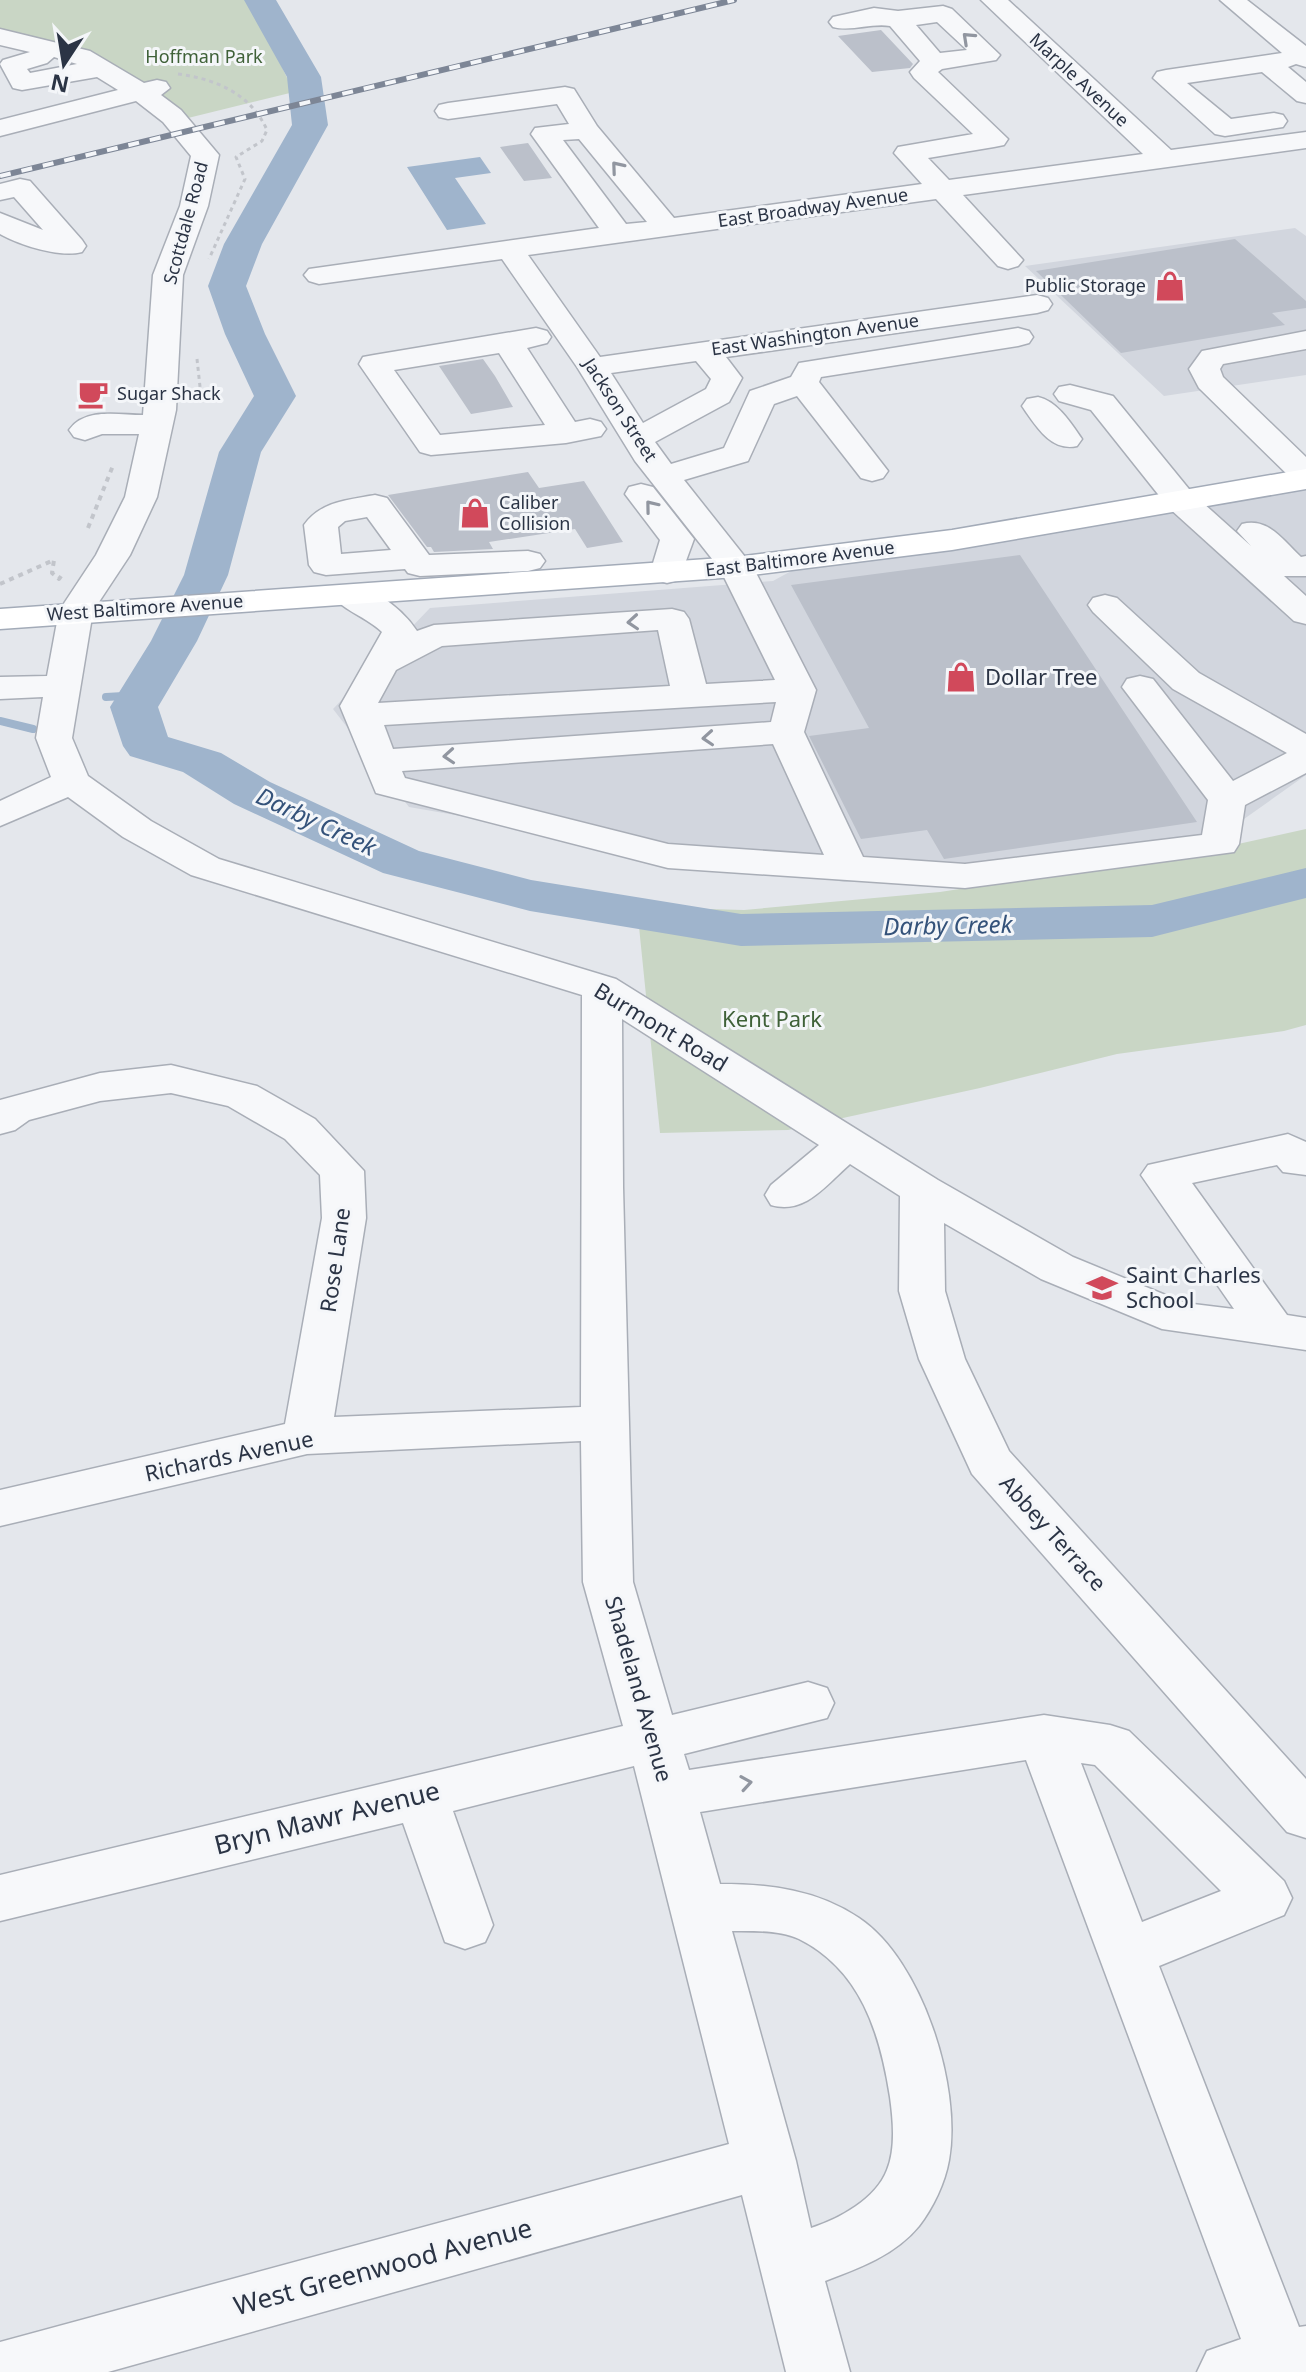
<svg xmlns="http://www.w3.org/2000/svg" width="1306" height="2372" font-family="'Noto Sans',sans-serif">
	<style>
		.built { fill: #d2d6de }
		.green { fill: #c9d6c5 }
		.water { fill: #9fb4cc }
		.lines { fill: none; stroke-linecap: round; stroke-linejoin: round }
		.stream { stroke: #9fb4cc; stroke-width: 8 }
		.river { fill: #9fb4cc; fill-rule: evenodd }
		.building { fill: #bbc0ca }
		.minor-casing { stroke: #a9aeb7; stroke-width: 3 }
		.major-casing { stroke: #a3abb8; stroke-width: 3 }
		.path-far1 { stroke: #c2c5cb; stroke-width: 3; stroke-dasharray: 4 4; stroke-linecap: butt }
		.path { stroke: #c2c5cb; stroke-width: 4; stroke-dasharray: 5 5; stroke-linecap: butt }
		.minor { fill: #f7f8fa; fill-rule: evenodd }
		.major { fill: #fff; fill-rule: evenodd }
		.rail-casing { stroke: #7d8696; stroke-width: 6 }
		.rail { stroke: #f4f6f9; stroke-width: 4; stroke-dasharray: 11; stroke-linecap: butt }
		.oneway { stroke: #9196a0 }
		.labels { text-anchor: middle; stroke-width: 6; stroke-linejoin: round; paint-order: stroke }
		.far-park-label { font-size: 18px; fill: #3f6138; stroke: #f4f6f9 }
		.far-street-label { font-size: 18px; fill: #2b3445; stroke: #f4f6f9 }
		.far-poi-label { font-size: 18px; fill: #2b3445; stroke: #f4f6f9; text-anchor: start }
		.poi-label { font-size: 22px; fill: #2b3445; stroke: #f4f6f9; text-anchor: start }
		.park-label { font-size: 22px; fill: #3f6138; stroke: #f4f6f9 }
		.street-label { font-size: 22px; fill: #2b3445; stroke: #f4f6f9 }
		.water-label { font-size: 24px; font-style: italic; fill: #34527a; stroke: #f4f6f9 }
		.near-street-label { font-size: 26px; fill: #2b3445; stroke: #f4f6f9 }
	</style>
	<rect width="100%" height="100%" fill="#e4e7ec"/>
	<!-- built -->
	<path class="built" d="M1295 228 1306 236V375L1164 396 1025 266Z
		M1306 489V775L1244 819 1230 862 844 882 409 807 333 709 430 608 773 581 793 570Z"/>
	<!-- green -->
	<path class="green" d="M0 0H249L294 92 188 118C125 66 82 41 0 32Z
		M1306 829V1025L1284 1031 1117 1054 980 1088 788 1130 660 1133 637 907 744 910 940 892 1211 850Z"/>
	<!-- water -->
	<path class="water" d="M480 157 491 173 455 178 486 224 447 230 407 167Z"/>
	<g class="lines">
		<!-- stream -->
		<path class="stream" d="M106 697 141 695
			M0 721 33 729"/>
		<!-- river -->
		<path class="river" d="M244 0H276L321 77 328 125 262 244 246 286 265 334 296 396 261 452 228 575 197 641 158 707 168 737 221 753 270 782 419 851 531 880 741 914 1152 905 1306 868V898L1152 937 741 946 530 911 383 873 234 804 183 772 130 756 123 746 110 707 151 641 184 575 219 452 254 396 225 334 208 286 224 244 292 125 287 77Z"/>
	</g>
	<!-- building -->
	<path class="building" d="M881 30 913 64 910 68 872 72 838 36Z
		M528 143 552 178 524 181 500 147Z
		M1235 239 1306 301V308L1272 313 1285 325 1121 353 1036 271Z
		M483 359 495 376 513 407 471 414 439 366Z
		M528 472 539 488 584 481 623 542 587 548 575 529 489 542 493 549 434 552 431 547H427L388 495Z
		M1020 555 1197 822 944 859 927 830 861 839 809 736 869 728 791 585Z"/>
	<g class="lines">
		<!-- minor casing -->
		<g class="minor-casing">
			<path id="minor" d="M981 0H1008L1171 150 1306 132V148L963 195 1023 260 1018 266 1008 269 998 266 936 199 528 255 600 357 1037 295 1048 298 1052 304 1048 310 1037 313 726 357 742 378 729 402 655 442 671 464 724 448 750 391 791 377 799 363 1018 328 1029 331 1033 337 1029 343 1018 346 821 377 819 382 888 471 883 478 872 481 861 478 797 396 774 404 748 461 684 480 753 567 816 690 804 732 863 857 965 864 1202 835 1208 800 1122 687 1127 679 1140 676 1153 679 1233 781 1287 753 1173 689 1093 612 1088 605 1093 598 1105 595 1117 598 1199 673 1306 734V773L1245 805 1239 844 1234 852 965 888 668 868 376 793 340 706 382 632C367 617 343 611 331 594L336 587C365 579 401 607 417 631L434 625 672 609 684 612 689 619 706 684 775 680 720 569 635 461 577 367 502 259 319 284 309 281 304 275 309 269 599 228 531 134 535 128 569 124 557 104 448 119 439 117 435 111 439 105 448 103 565 87 574 89 597 126 674 218 922 184 894 153 898 147 973 134 914 78 910 72 920 61 890 26C871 23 851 32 833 27L829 22 833 17 874 8 898 11 943 6 952 9 1000 55 996 60 942 69 938 72 1008 139 1004 145 994 147 928 158 949 180 1143 154ZM937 22 967 50 940 53 916 25ZM579 139 647 222 626 224 563 140ZM696 361 711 379 706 389 643 423 611 373ZM658 630 670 686 378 703 396 670 442 646ZM776 702 771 722 393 749 384 725ZM773 744 824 855 668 844 405 778 402 771Z
				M1220 0H1247L1306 46V67L1296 64 1288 67 1306 82V103L1297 101 1262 72 1187 83 1231 119 1274 113 1283 115 1287 121 1283 127 1225 136 1215 134 1153 78 1157 72 1166 70 1282 53Z
				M0 29 90 51 144 83 157 80 166 82 170 88 161 95 181 110 219 155 208 206 183 275 176 410 157 497 130 555 93 611 72 738 88 776 151 821 219 859 616 979 938 1180 1073 1257 1185 1303 1234 1309 1141 1175 1148 1165 1288 1134 1306 1142V1175L1283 1172 1277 1165 1192 1183 1287 1315 1306 1318V1350L1162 1329 1041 1279 944 1223 945 1291 965 1359 1009 1451 1306 1779V1838L1287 1832 972 1474 919 1359 899 1291 900 1196 850 1164C826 1185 805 1215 771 1205L765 1195 771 1185 819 1145 622 1019 623 1187 633 1582 672 1715 808 1682 827 1688 834 1703 827 1718 684 1754 689 1770 1044 1715 1110 1725 1129 1731 1284 1881 1292 1898 1284 1915 1159 1966 1299 2327 1306 2326V2372H1197L1207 2351 1241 2339 1026 1760 700 1812 720 1884C770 1884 817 1890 859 1918 922 1960 962 2087 949 2160 945 2183 933 2208 919 2226 895 2255 860 2268 825 2281L850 2372H786L742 2195 108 2372H0V2342L729 2144 634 1766 453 1811 493 1925 485 1942 465 1949 445 1942 403 1823 0 1921V1875L623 1726 583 1582 581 1441 307 1454 0 1526V1490L285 1424 322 1218 320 1175 285 1139 228 1106 171 1093 100 1101 29 1120 15 1130 0 1134V1100L100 1073 171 1065 257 1086 315 1119 364 1171 366 1218 334 1417 581 1407 582 995 191 875 123 837 68 797 0 826V801L51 777 36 738 43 697 0 699V677L47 676 59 611 96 555 125 497 139 434H102L85 440 74 437 69 430C85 407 119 415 143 415L153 275 180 206 191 156 163 122 136 101 0 136V120L118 90 97 77 22 90 13 88 0 64 3 60 30 52 0 45ZM54 57 77 64 30 73 27 69 47 63ZM1081 1763 1095 1765 1221 1891 1142 1922ZM732 1931C753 1931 780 1930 799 1939 861 1970 880 2033 890 2097 893 2119 896 2148 887 2170 876 2199 839 2219 811 2228L796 2161Z
				M20 179 30 181 82 240 86 246 82 252C59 258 20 245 0 234V213L43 230 14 197 0 200V184Z
				M536 328 547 331 551 337 547 343 527 348 575 422 590 419 601 422 606 429 601 436 566 443 431 455 420 452 359 364 363 357 374 355ZM499 353 545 425 440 435 394 370Z
				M1306 331V349L1223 364 1220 369 1223 377 1306 457V485L1295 482 1199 388 1189 369 1202 351Z
				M1070 385 1113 396 1193 494 1251 546 1237 531 1242 524C1268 517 1283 540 1301 557L1306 556V576H1284L1306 596V624L1294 621 1169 508 1091 410 1059 401 1054 394 1059 387Z
				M1038 397C1057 401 1071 423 1082 439L1077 446C1051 452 1036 426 1022 406L1027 399Z
				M641 484 653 487 694 539 679 580 667 583 655 580 650 573 660 540 625 494 629 487Z
				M375 495 387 498 429 555 528 551 540 554 545 561 540 568 528 571 420 576 408 573 405 569 326 575 314 572 309 565 304 525C321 501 348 500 375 495ZM367 517 391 550 341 554 338 527 345 521Z"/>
		</g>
		<!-- major casing -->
		<g class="major-casing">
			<path id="major" d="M1306 469V489L952 550 736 577 0 629V609L736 557 952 530Z"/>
		</g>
		<!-- path-far1 -->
		<path class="path-far1" d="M178 74C216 79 251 94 267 130L262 141 236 157 245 179 209 259
			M197 359 202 405"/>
		<!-- path -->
		<path class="path" d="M88 528 114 463
			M0 584 54 560 52 573 59 579 62 575"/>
		<!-- minor -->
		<use href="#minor" class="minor"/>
		<!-- major -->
		<use href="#major" class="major"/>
		<!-- rail casing -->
		<g class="rail-casing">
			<path id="rail" d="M0 176 734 0"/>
		</g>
		<!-- rail -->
		<use href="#rail" class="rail"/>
	</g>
	<!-- one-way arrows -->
	<defs><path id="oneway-chevron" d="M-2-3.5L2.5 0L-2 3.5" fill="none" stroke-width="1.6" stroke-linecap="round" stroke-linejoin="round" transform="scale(2)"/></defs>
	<g class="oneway">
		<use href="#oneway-chevron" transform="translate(968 38) rotate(-137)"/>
		<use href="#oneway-chevron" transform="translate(617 167) rotate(-130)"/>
		<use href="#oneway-chevron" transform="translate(651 506) rotate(-129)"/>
		<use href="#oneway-chevron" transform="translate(633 622) rotate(176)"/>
		<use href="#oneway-chevron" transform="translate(708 738) rotate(176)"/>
		<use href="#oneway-chevron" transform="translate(449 756) rotate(176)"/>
		<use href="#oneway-chevron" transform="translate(746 1783) rotate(-9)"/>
	</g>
	<!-- icons -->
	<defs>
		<g id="shop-bare" transform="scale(2.4)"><path d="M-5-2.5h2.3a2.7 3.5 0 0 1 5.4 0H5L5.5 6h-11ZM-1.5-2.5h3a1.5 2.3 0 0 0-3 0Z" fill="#d1495b" stroke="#f4f6f9" stroke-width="2.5" paint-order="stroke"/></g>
		<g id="cafe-bare" transform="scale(2.4)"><path d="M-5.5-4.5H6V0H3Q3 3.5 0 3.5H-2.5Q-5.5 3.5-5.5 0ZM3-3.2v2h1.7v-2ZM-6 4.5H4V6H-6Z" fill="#d1495b" stroke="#f4f6f9" stroke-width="2.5" paint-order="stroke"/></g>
		<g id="school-bare" transform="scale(2.4)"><path d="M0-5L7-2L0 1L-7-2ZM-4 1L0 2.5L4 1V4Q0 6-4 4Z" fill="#d1495b" stroke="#f4f6f9" stroke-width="2.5" paint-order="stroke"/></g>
	</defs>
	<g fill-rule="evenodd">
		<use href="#shop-bare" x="1170" y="286"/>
		<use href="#cafe-bare" x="93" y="394"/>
		<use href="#shop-bare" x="475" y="513"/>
		<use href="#shop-bare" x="961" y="677"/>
		<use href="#school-bare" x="1102" y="1288"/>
	</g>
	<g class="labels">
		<!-- far-park labels -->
		<g class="far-park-label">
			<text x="204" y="63">Hoffman Park</text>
		</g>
		<!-- far-street labels -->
		<g class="far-street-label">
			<text transform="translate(1079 80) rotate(43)" y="6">Marple Avenue</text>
			<text transform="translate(813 208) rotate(-8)" y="6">East Broadway Avenue</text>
			<text transform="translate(186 223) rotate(-75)" y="6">Scottdale Road</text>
			<text transform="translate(815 335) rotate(-8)" y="6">East Washington Avenue</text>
			<text transform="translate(620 410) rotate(57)" y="6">Jackson Street</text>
			<text transform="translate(800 559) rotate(-7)" y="6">East Baltimore Avenue</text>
			<text transform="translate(145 608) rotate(-4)" y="6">West Baltimore Avenue</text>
		</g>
		<!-- far-poi labels -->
		<g class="far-poi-label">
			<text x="1146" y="292" text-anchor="end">Public Storage</text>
			<text x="117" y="400">Sugar Shack</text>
			<text x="499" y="509">Caliber<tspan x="499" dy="21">Collision</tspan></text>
		</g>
		<!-- poi labels -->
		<g class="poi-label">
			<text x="985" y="685">Dollar Tree</text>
			<text x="1126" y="1283">Saint Charles<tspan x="1126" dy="25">School</tspan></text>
		</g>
		<!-- park labels -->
		<g class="park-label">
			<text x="772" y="1027">Kent Park</text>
		</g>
		<!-- street labels -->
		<g class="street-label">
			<text transform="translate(661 1027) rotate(31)" y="8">Burmont Road</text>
			<text transform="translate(335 1260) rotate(-82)" y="8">Rose Lane</text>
			<text transform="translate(229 1456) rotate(-12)" y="8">Richards Avenue</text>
			<text transform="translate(1053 1533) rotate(48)" y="8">Abbey Terrace</text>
			<text transform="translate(639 1689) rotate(74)" y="8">Shadeland Avenue</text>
		</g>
		<!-- water labels -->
		<g class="water-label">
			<text transform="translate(316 822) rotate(25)" y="8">Darby Creek</text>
			<text transform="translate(948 926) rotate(-1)" y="8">Darby Creek</text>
		</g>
		<!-- near-street labels -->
		<g class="near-street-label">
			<text transform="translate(327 1818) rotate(-14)" y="9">Bryn Mawr Avenue</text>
			<text transform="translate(383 2267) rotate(-15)" y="9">West Greenwood Avenue</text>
		</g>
	</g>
	<!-- north arrow -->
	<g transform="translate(64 64) rotate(192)" stroke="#f4f6f9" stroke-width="6" paint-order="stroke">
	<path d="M0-6L14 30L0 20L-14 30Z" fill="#2b3445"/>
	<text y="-12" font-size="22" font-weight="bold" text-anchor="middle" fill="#2b3445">N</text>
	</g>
</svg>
